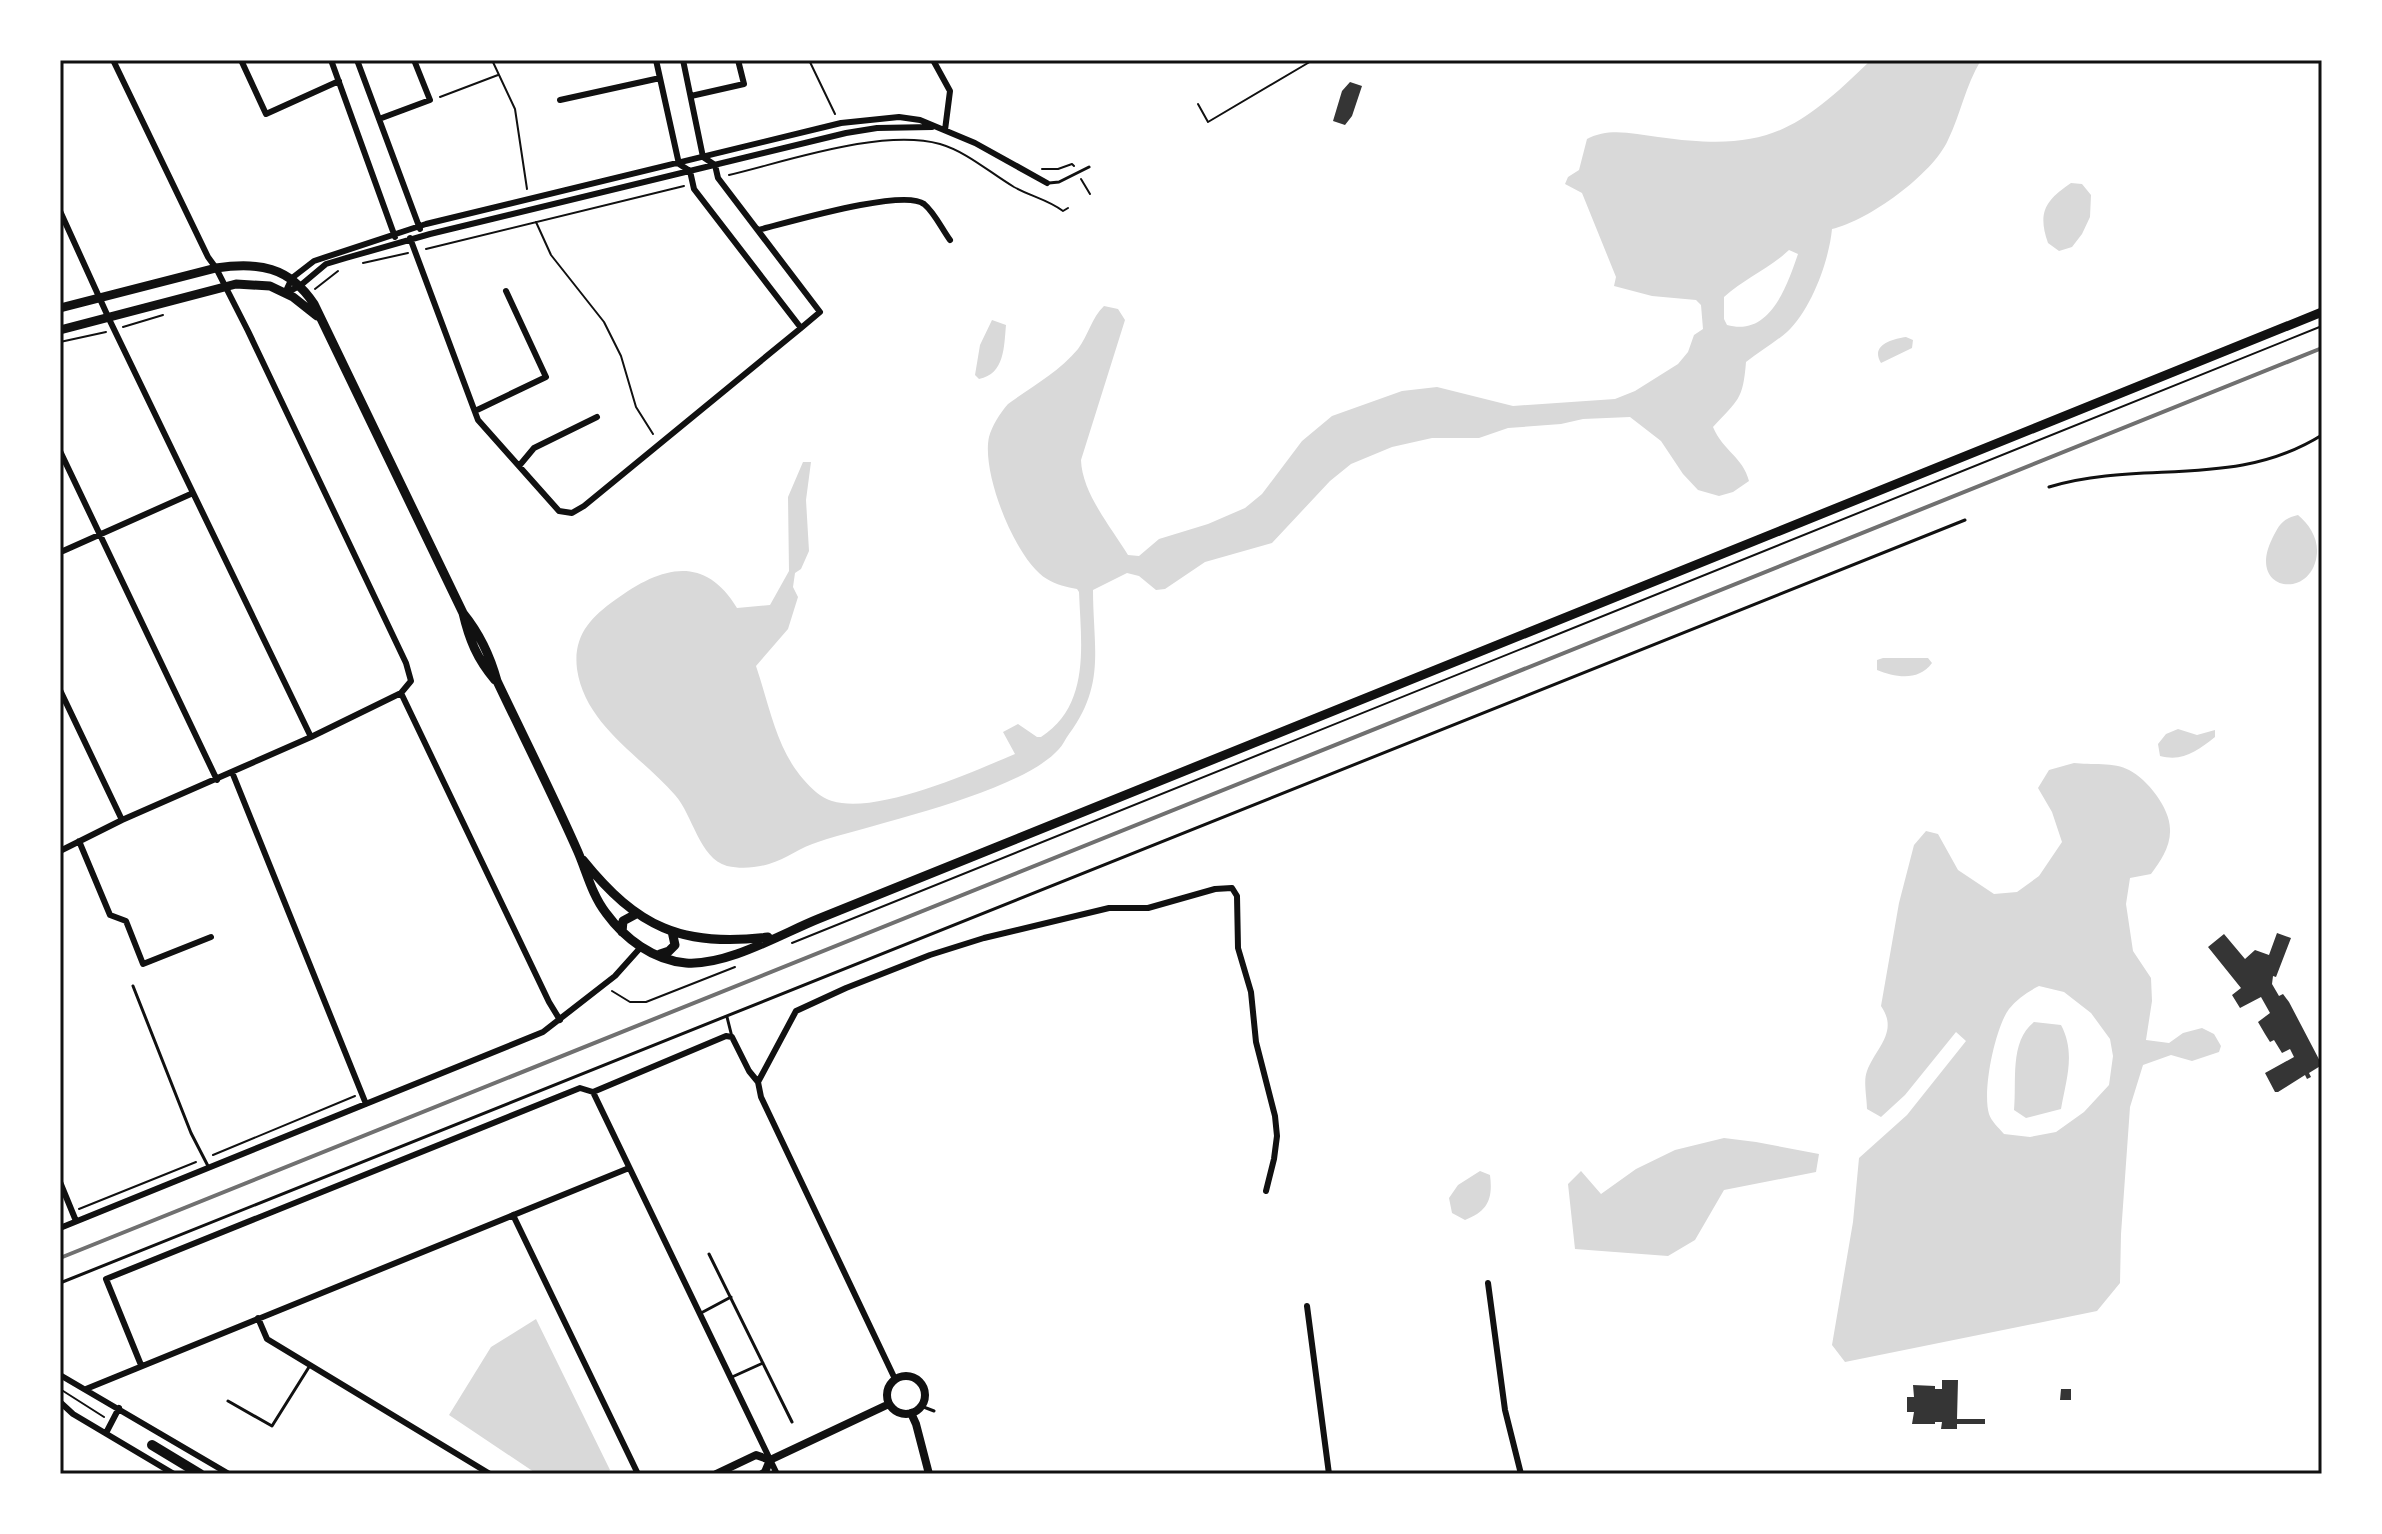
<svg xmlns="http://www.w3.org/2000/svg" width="2382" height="1534" font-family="Merriweather,serif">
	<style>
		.water { fill: #d9d9d9; fill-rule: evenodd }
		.building { fill: #353535 }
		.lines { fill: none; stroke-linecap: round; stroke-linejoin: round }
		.path { stroke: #111; stroke-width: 2 }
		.service { stroke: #111; stroke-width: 3 }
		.minor { stroke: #111; stroke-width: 6 }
		.tertiary { stroke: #111; stroke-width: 8 }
		.secondary { stroke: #111; stroke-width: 9 }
		.primary { stroke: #111; stroke-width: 10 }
		.rail { stroke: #707070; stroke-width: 4 }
		.neatline { fill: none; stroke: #111; stroke-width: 3 }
	</style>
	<rect width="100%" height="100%" fill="#fff"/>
	<!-- water -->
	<path class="water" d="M1871 60H1981C1965 87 1961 113 1948 140 1933 174 1868 221 1832 229 1829 261 1811 310 1787 332 1774 343 1759 352 1746 362 1743 400 1738 400 1713 427 1723 451 1743 457 1749 481L1733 492 1719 496 1698 490 1683 474 1661 441 1630 417 1583 419 1561 424 1508 428 1479 438H1432L1392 447 1351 464 1330 481 1272 543 1205 562 1165 589 1156 590 1139 576 1127 573 1093 590C1093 647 1106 684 1069 734 1065 739 1063 745 1059 749 1020 793 877 823 818 842 801 847 786 859 769 864 755 868 741 869 727 866 699 858 693 815 675 795 640 755 585 725 577 669 573 636 590 618 615 600 660 567 704 553 737 608L770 605 789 571 788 497 803 462H811L806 500 809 551 801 569 795 573 793 587 798 597 788 629 756 666C767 698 774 735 792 764 801 778 817 797 832 801 877 815 972 772 1015 754L1003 732 1018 724 1037 737H1041C1091 705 1081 644 1079 592L1077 589C1067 587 1056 585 1047 579 1016 561 981 473 989 437 992 426 1000 413 1008 404 1031 387 1059 372 1078 349 1088 336 1092 317 1104 306L1118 309 1125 320 1081 460C1082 493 1111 527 1128 555L1139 556 1159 539 1208 524 1245 508 1262 494 1302 441 1332 416 1402 391 1437 387 1513 406 1615 399 1635 391 1678 364 1688 352 1694 335 1703 329 1701 305 1696 300 1652 296 1614 286 1616 277 1582 193 1565 184 1568 177 1579 170 1587 139C1609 127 1634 134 1658 137 1765 152 1796 133 1871 60ZM1789 250 1798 254C1787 286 1770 337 1727 325L1724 319V297C1745 278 1769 269 1789 250Z
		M2071 183 2082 184 2091 195 2090 217 2082 234 2072 247 2059 251 2048 243C2037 212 2046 200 2071 183Z
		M992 320 1006 325C1004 346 1005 374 979 379L975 375 980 345Z
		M1906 337 1913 340 1912 348 1881 363C1870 345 1892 339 1906 337Z
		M2298 515C2309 524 2318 538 2317 553 2313 601 2246 592 2272 539 2279 525 2282 519 2298 515Z
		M1883 658H1928L1932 663C1918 682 1895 677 1877 670V660Z
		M2178 729 2197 735 2215 730V737C2197 751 2183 762 2160 756L2158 744 2166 734Z
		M2074 763C2090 765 2115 762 2129 770 2147 779 2170 808 2170 829 2171 846 2160 862 2151 874L2130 878 2126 904 2133 951 2151 978 2152 1001 2146 1040 2169 1043 2183 1033 2202 1028 2214 1034 2221 1046 2219 1052 2192 1061 2171 1055 2143 1065 2130 1107 2121 1234 2120 1283 2097 1311 1845 1362 1832 1345 1853 1222 1859 1158 1907 1115 1966 1041 1956 1032 1905 1095 1881 1117 1867 1109C1867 1098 1863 1081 1867 1071 1876 1047 1899 1032 1881 1006L1899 903 1914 845 1926 831 1938 834 1958 870 1994 894 2017 892 2039 876 2062 842 2052 812 2038 788 2049 770ZM2039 986 2064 992 2091 1013 2110 1039 2113 1056 2109 1085 2084 1112 2056 1132 2030 1137 2004 1134C1999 1128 1991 1121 1989 1114 1982 1091 1995 1028 2009 1009 2017 999 2027 992 2039 986Z
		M2034 1022 2061 1025C2076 1053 2066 1080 2061 1109L2026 1118 2014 1110C2017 1081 2009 1042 2034 1022Z
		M1724 1138 1756 1142 1819 1154 1816 1172 1724 1190 1695 1240 1668 1256 1575 1249 1568 1184 1581 1171 1601 1194 1636 1169 1675 1150Z
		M1480 1171 1490 1175C1493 1199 1488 1211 1465 1220L1452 1213 1449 1198 1458 1185Z
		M536 1319 610 1470 606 1474H537L449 1415 491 1347Z"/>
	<!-- building -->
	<path class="building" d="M1350 82 1362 86 1352 116 1345 125 1333 121 1342 91Z
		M2277 933 2291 938 2276 977 2273 976 2272 984 2279 996 2283 994 2289 1002 2322 1065 2309 1073 2311 1077 2307 1079 2305 1075 2278 1092H2275L2265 1073 2294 1057 2290 1049 2282 1053 2274 1040 2270 1042 2265 1034 2258 1022 2270 1013 2261 997 2240 1008 2232 995 2241 988 2208 947 2224 934 2245 959 2255 950 2269 955Z
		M1942 1380H1958L1957 1419H1985V1424H1957V1429H1941L1942 1422H1935V1424H1912L1914 1412H1907V1397H1914L1913 1385 1935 1386V1389H1942Z
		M2061 1389H2071V1400H2060Z"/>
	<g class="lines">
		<!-- path -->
		<path class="path" d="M492 60 515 109 527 189
			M809 60 835 114
			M440 97 498 75
			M1198 104 1208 122 1313 60
			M1042 169H1058L1072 164 1074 166
			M729 175C788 161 882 128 940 144 967 152 989 172 1014 187 1030 196 1049 200 1063 211L1068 208
			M1081 179 1090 194
			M536 222 551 255 604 322 621 356 636 407 653 434
			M426 249 684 186
			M363 263 408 253
			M315 289 338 271
			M123 327 163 315
			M60 342 106 332
			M792 943 2322 326
			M612 991 630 1002H646L735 967
			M213 1155 355 1096
			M79 1209 196 1162
			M60 1389 104 1417"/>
		<!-- service -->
		<path class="service" d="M1049 183 1059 182 1089 167
			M2049 487C2142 459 2234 490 2322 435
			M133 986 191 1133 209 1168
			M727 1017 732 1037
			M709 1254 792 1422
			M60 1283 1965 520
			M701 1313 731 1297
			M732 1377 763 1363
			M228 1401 272 1426 309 1367
			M921 1406 934 1411"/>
		<!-- minor -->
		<path class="minor" d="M113 60 208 257 216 268 248 331 406 663 411 681 401 693 549 1002 560 1020
			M241 60 266 114 339 81
			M331 60 395 237
			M357 60 420 229
			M656 60 679 164 690 171 694 189 801 328 820 312 718 178 715 165 703 157 683 60
			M933 60 950 91 945 130
			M691 96 744 84 738 60
			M560 100 660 78
			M379 119 430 100 414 60
			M60 211 110 321 311 737
			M758 230C787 223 903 188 924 204 934 212 942 229 950 240
			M410 238 478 420 559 511 572 513 584 506 801 328
			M285 293 292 278 314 261 426 224 841 123 899 117 920 120 975 143 1047 183
			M286 293 301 285 326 264 346 258 430 234 846 133 877 128 932 127
			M475 411 546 377 506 291
			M60 451 217 780
			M519 466 534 448 597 417
			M63 551 193 493
			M60 690 122 820
			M232 772 366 1104
			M79 841 110 915 126 921 143 964 211 937
			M60 851 122 820 311 737 401 693
			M758 1082 796 1011 846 988 930 955 984 938 1109 908H1148L1215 889 1232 888 1237 896 1238 948 1251 992 1256 1042 1275 1116 1277 1136 1274 1159 1266 1191
			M593 1092 726 1036 732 1037 749 1071 758 1082 761 1097 895 1379
			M593 1092 777 1474
			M60 1182 76 1221
			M513 1215 638 1474
			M60 1228 543 1032 615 976 641 947
			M1488 1283 1505 1410 1521 1474
			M1307 1306 1329 1474
			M258 1318 267 1339 490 1474
			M141 1365 106 1279 580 1088 593 1092
			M60 1375 229 1474
			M86 1389 629 1168
			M60 1402 73 1414 174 1474
			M106 1433 119 1408"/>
		<!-- tertiary -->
		<path class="tertiary" d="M887 1395a19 19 0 1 1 38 0a19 19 0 1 1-38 0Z
			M911 1413 916 1424 929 1474
			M716 1474 756 1455 770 1460 889 1404
			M762 1474 765 1472 770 1460"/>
		<!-- secondary -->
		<path class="secondary" d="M60 308 216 268C258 262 289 266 314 304L463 613C469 639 477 659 495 680
			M60 330 236 284 270 286 293 297 317 316
			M463 613C480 634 490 655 497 681 524 738 553 795 578 852 587 873 592 895 606 913 625 939 653 960 686 963 727 966 781 934 818 919L2322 312
			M583 860C637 927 682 948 768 937
			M622 932 623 921 636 914
			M660 954 669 951 675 945 672 931"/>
		<!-- primary -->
		<path class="primary" d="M152 1445 200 1474"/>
		<!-- rail -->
		<path class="rail" d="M60 1258 2322 348"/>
	</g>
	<!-- border -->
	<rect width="2382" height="1534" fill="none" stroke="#ffffff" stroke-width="124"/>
	<rect x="62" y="62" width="2258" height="1410" class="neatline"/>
</svg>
